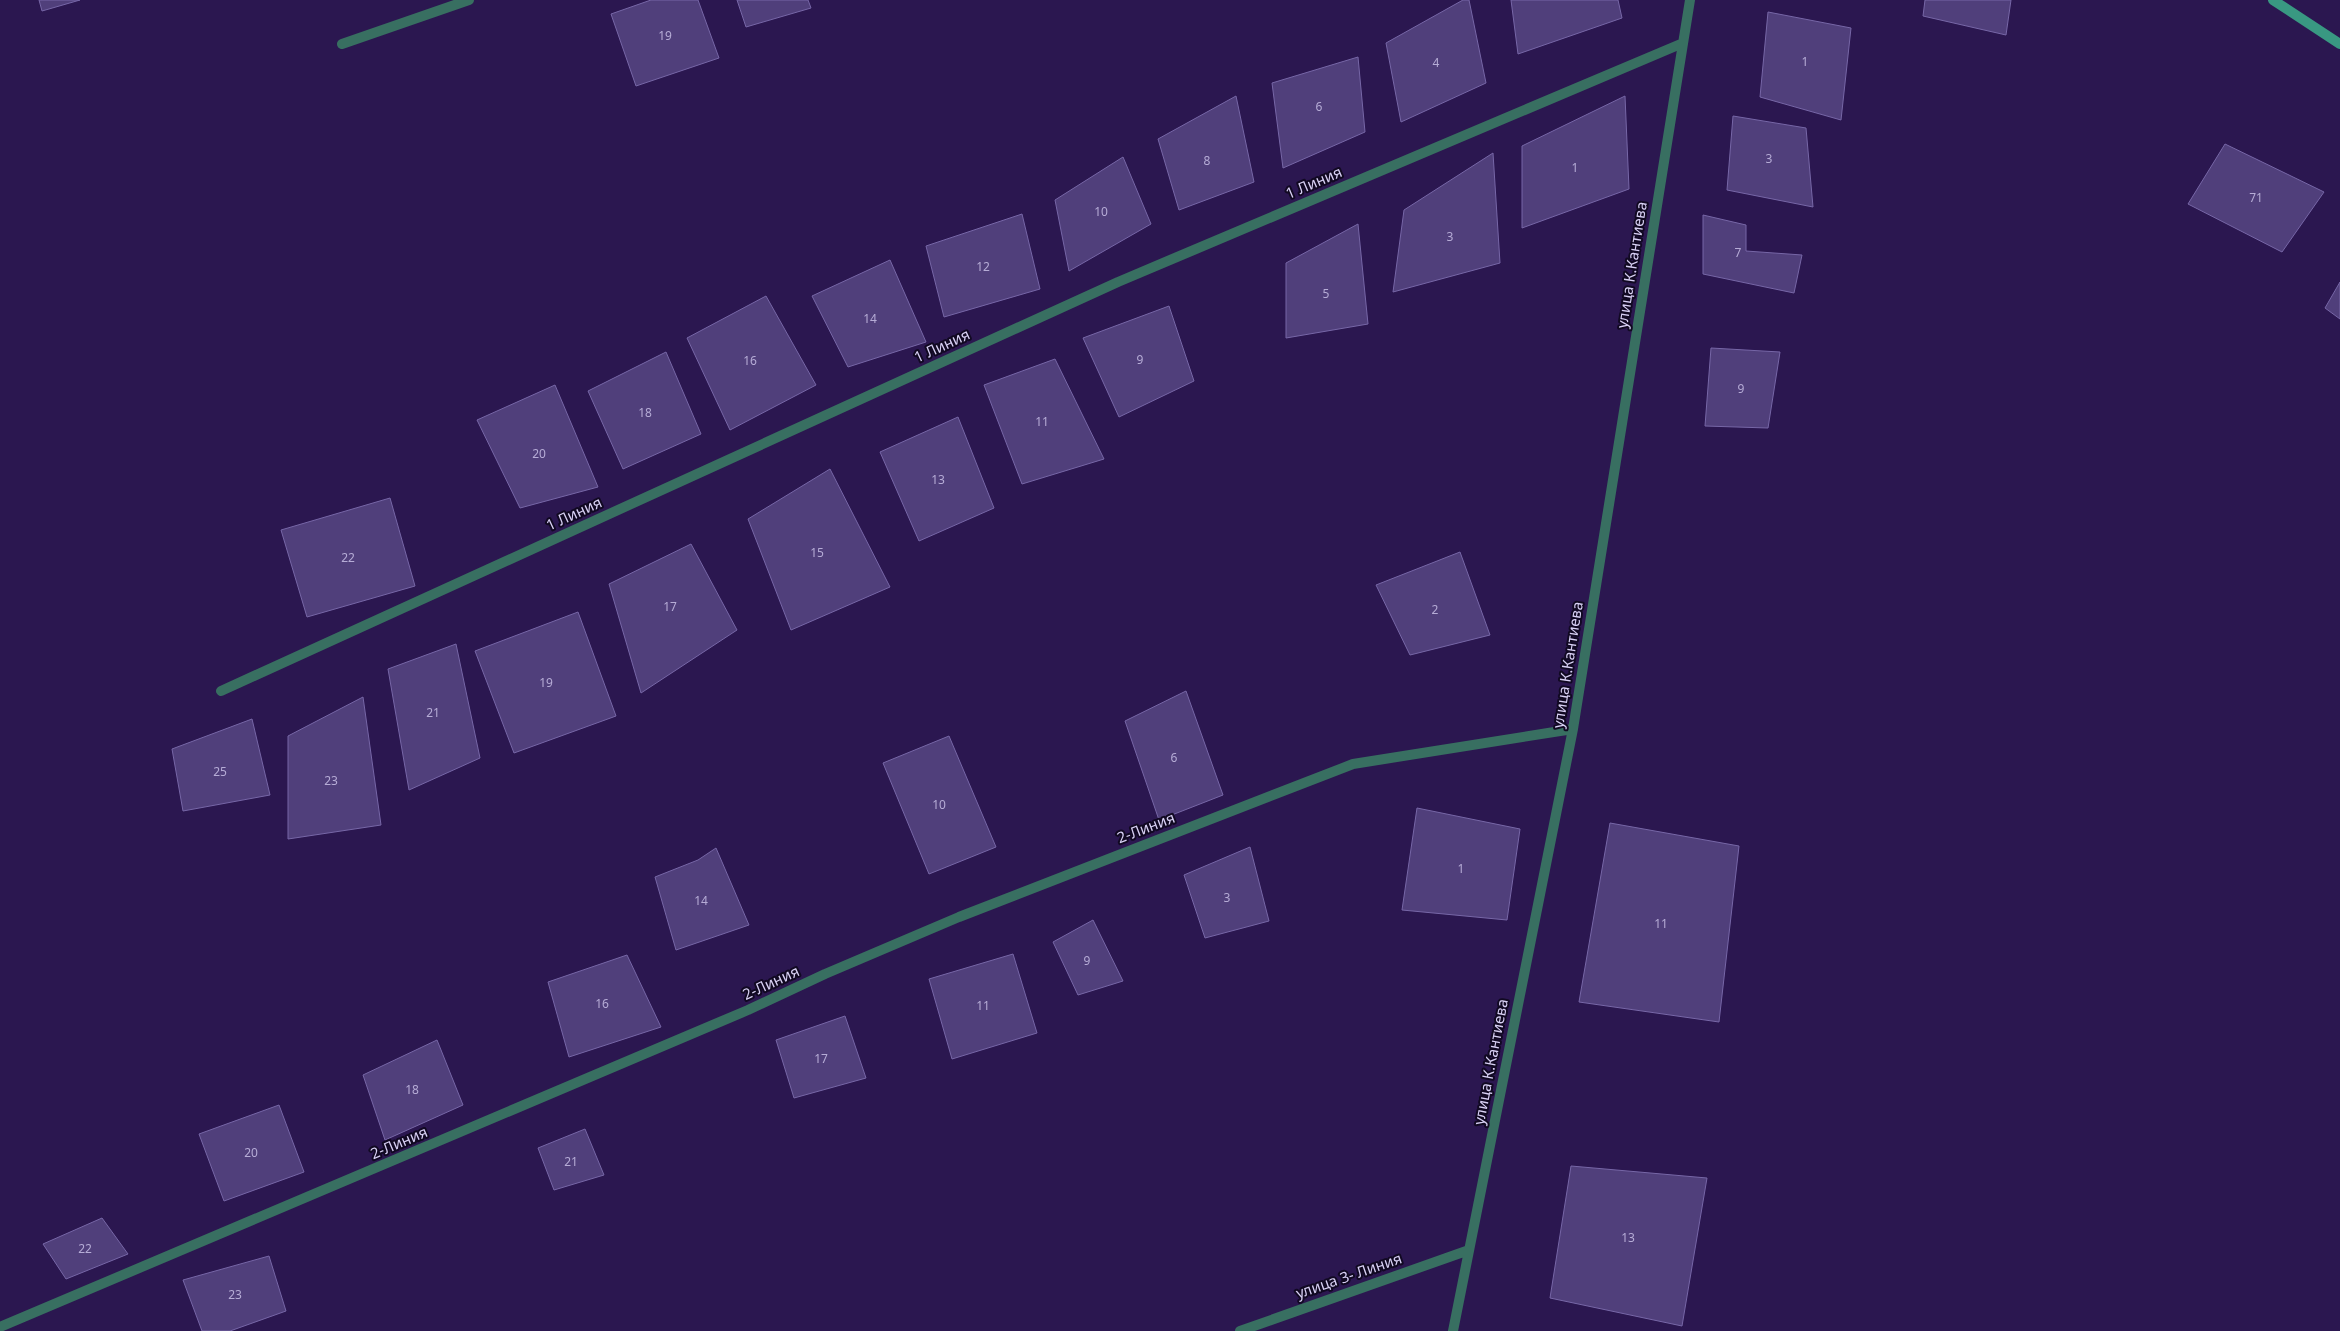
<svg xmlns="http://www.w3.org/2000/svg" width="2340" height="1331" font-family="'Noto Sans',sans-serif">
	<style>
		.building { fill: #503f7b; stroke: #7767a7 }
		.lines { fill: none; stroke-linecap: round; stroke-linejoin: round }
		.minor { stroke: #386f61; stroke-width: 10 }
		.secondary { stroke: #399882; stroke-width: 10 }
		.labels { text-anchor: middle; stroke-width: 4; stroke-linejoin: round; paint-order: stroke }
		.number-label { font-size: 12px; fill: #b6acd6 }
		.street-label { font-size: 15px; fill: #d8d0f4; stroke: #110922 }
	</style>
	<rect width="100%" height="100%" fill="#2b1750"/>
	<!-- building -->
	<path class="building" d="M39 0H80L42 11Z
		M651 0H698L719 58 636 86 611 14Z
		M737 0H808L811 8 746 27Z
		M1463 0H1469L1486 83 1401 122 1386 43Z
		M1511 0H1618L1622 18 1518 54Z
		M1925 0H2011L2006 35 1923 16Z
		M1768 12 1851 28 1841 120 1760 97Z
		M1358 57 1365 132 1283 168 1272 83Z
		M1236 96 1254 182 1179 210 1158 139Z
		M1625 96 1629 189 1522 228V146Z
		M1733 116 1806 128 1813 207 1727 190Z
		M2225 144 2324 192 2282 252 2188 204Z
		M1493 153 1500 263 1393 292 1404 210Z
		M1123 157 1151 224 1069 271 1055 200Z
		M1022 214 1040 289 944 317 926 246Z
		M1703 215 1746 225V251L1802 255 1794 293 1703 274Z
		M1358 224 1368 324 1286 338V263Z
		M890 260 926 342 848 367 812 296Z
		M2340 282V319L2325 308Z
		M766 296 816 385 730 430 687 338Z
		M1169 306 1194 381 1119 417 1083 338Z
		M1711 348 1780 352 1768 428 1705 426Z
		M666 352 701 434 623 469 588 391Z
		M1055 359 1104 459 1022 484 984 385Z
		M555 385 598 487 520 508 477 420Z
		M958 417 994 508 919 541 880 452Z
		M830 469 890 587 791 630 748 519Z
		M390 498 415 586 307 617 281 530Z
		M691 544 737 630 641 693 609 584Z
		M1460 552 1490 635 1410 655 1376 585Z
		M578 612 616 716 514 753 475 651Z
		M456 644 480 758 409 790 388 669Z
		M1186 691 1223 795 1159 820 1125 721Z
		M363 697 381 825 288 839V736Z
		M252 719 270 795 183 811 172 749Z
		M949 736 996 847 929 874 883 763Z
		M1417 808 1520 829 1507 920 1402 910Z
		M1610 823 1739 846 1719 1022 1579 1002Z
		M1250 847 1269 921 1205 938 1184 875Z
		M716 848 749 925 676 950 655 877 698 860Z
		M1093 920 1123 981 1078 995 1053 942Z
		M1013 954 1037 1033 952 1059 929 979Z
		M627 955 661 1027 569 1057 548 982Z
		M845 1016 866 1078 794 1098 776 1040Z
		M437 1040 463 1105 385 1140 363 1075Z
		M279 1105 304 1172 224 1201 199 1134Z
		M585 1129 604 1175 554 1190 538 1148Z
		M1571 1166 1707 1178 1682 1326 1550 1298Z
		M102 1218 128 1254 66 1279 43 1244Z
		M269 1256 286 1311 230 1331H202L183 1280Z"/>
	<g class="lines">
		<!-- minor -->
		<path class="minor" d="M342 44 469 0
			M221 691 1118 282 1683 43
			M0 1327 748 1010 825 974 959 917 1353 764 1573 729
			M1240 1331 1469 1250
			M1453 1331 1573 729 1690 0"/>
		<!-- secondary -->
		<path class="secondary" d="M2273 0 2340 44"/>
	</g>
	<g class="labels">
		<!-- number labels -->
		<g class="number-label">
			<text x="665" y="40">19</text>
			<text x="1805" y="66">1</text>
			<text x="1436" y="67">4</text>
			<text x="1319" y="111">6</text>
			<text x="1769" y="163">3</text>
			<text x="1207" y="165">8</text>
			<text x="1575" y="172">1</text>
			<text x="2256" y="202">71</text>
			<text x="1101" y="216">10</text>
			<text x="1450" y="241">3</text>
			<text x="1738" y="257">7</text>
			<text x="983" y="271">12</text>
			<text x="1326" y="298">5</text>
			<text x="870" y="323">14</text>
			<text x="1140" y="364">9</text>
			<text x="750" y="365">16</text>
			<text x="1741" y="393">9</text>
			<text x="645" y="417">18</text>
			<text x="1042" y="426">11</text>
			<text x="539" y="458">20</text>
			<text x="938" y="484">13</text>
			<text x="817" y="557">15</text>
			<text x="348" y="562">22</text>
			<text x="670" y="611">17</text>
			<text x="1435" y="614">2</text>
			<text x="546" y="687">19</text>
			<text x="433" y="717">21</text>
			<text x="1174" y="762">6</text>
			<text x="220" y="776">25</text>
			<text x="331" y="785">23</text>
			<text x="939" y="809">10</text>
			<text x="1461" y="873">1</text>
			<text x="1227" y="902">3</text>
			<text x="701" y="905">14</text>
			<text x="1661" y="928">11</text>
			<text x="1087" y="965">9</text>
			<text x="602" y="1008">16</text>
			<text x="983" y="1010">11</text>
			<text x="821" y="1063">17</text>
			<text x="412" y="1094">18</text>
			<text x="251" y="1157">20</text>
			<text x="571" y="1166">21</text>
			<text x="1628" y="1242">13</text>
			<text x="85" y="1253">22</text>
			<text x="235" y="1299">23</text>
		</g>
		<!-- street labels -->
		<g class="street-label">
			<text transform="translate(1314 183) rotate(-23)" y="5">1 Линия</text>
			<text transform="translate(1632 265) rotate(-81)" y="5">улица К.Кантиева</text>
			<text transform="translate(942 346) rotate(-25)" y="5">1 Линия</text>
			<text transform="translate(574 514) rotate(-25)" y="5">1 Линия</text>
			<text transform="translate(1568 665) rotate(-81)" y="5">улица К.Кантиева</text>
			<text transform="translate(1146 828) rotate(-21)" y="5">2-Линия</text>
			<text transform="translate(771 983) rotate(-25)" y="5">2-Линия</text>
			<text transform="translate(1491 1062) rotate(-79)" y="5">улица К.Кантиева</text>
			<text transform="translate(399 1143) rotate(-23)" y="5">2-Линия</text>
			<text transform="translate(1349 1276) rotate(-19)" y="5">улица 3- Линия</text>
		</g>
	</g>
</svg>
